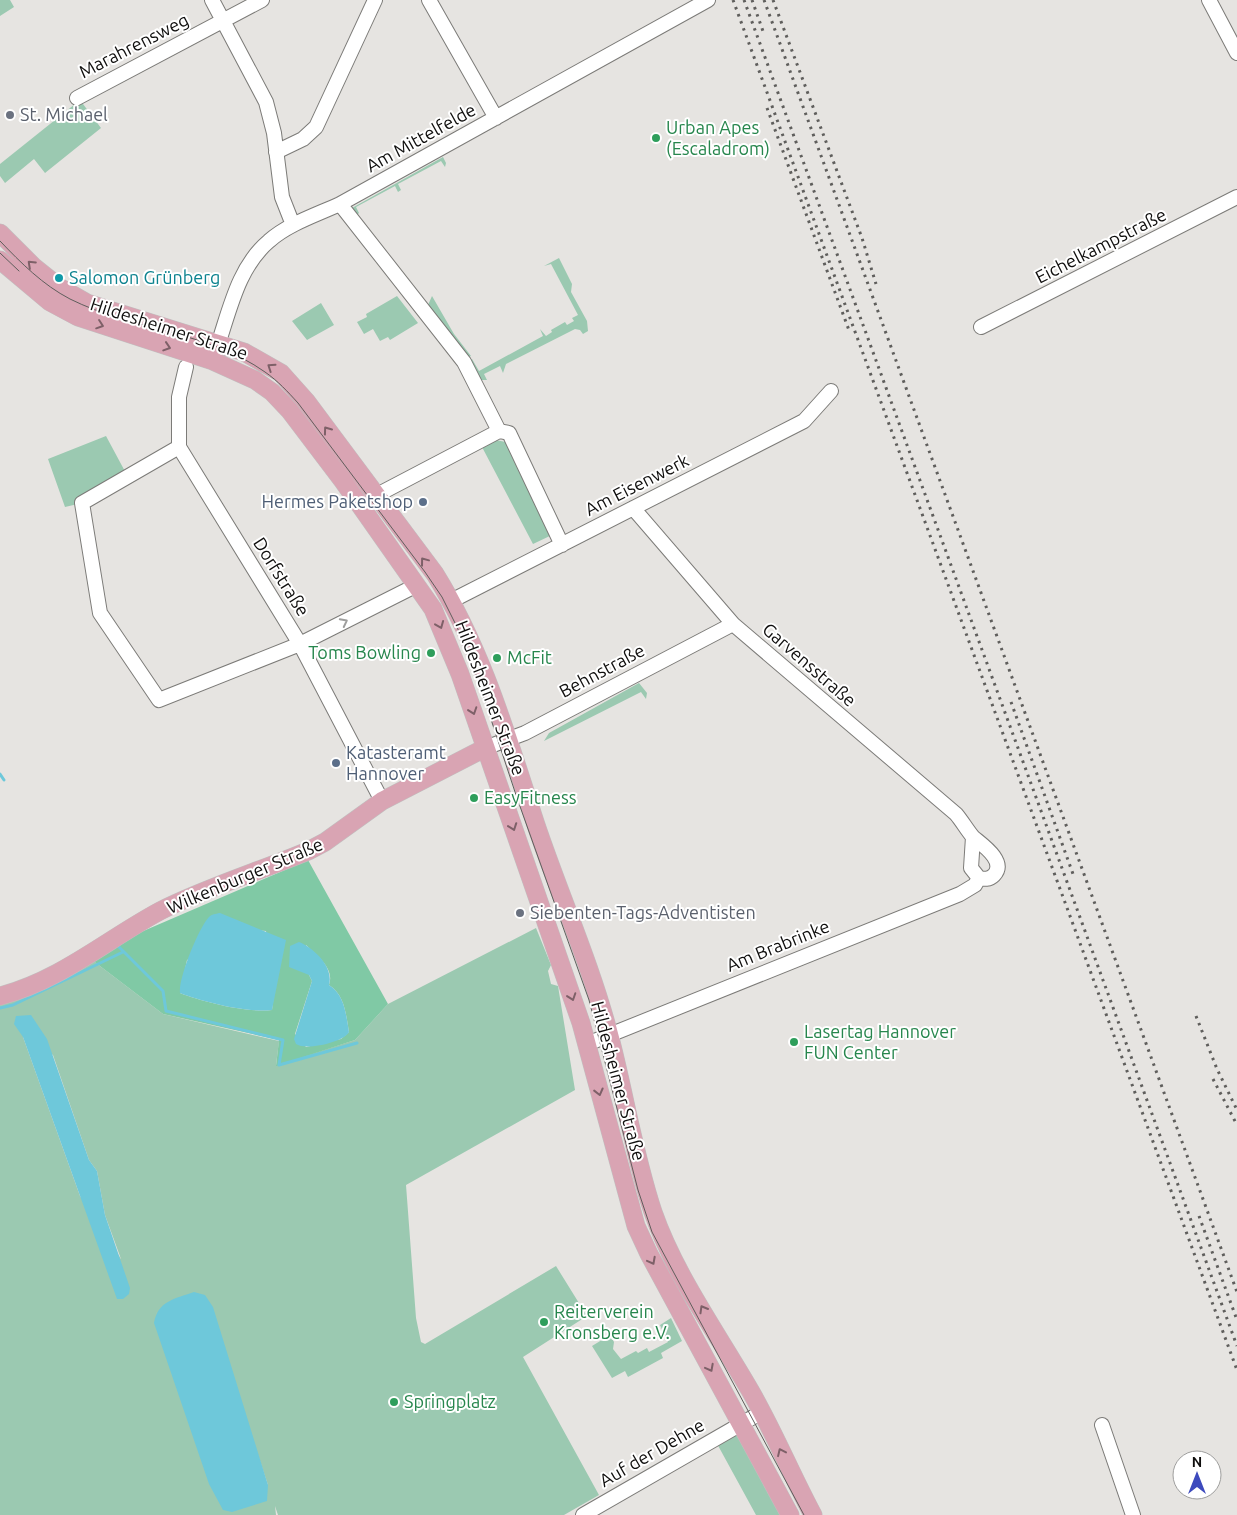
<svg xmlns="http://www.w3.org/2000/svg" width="1237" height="1515" font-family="Ubuntu,sans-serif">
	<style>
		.green { fill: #9bc9b1; fill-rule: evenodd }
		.forest { fill: #80c9a5; fill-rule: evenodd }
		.water { fill: #6ec8da }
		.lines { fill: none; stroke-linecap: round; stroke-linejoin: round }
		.stream { stroke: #6ec8da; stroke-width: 3 }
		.minor-casing { stroke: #7c7b78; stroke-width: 16 }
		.major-casing { stroke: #c1c0c0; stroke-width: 19 }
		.minor { stroke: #fff; stroke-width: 14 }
		.major { stroke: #d9a4b3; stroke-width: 18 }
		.tram { stroke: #5f5e5c; stroke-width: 1 }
		.rail { stroke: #5f5e5c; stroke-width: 3; stroke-dasharray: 2.5 5; stroke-linecap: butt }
		.oneway { stroke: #7e6068 }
		.oneway2 { stroke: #9f9f9e }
		.worship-dot { fill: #6b7280; stroke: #fff; stroke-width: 2 }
		.leisure-dot { fill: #2e9e5b; stroke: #fff; stroke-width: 2 }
		.culture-dot { fill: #0f9aa8; stroke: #fff; stroke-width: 2 }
		.service-dot { fill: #5c6f8a; stroke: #fff; stroke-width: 2 }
		.labels { text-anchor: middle; stroke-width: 4; stroke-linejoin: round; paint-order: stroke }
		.street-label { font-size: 18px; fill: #0f0e0d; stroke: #fff }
		.worship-label { font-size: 18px; fill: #5b616d; stroke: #fff; text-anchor: start }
		.leisure-label { font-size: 18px; fill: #27864d; stroke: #fff; text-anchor: start }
		.culture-label { font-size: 18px; fill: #0d838f; stroke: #fff; text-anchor: start }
		.service-label { font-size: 18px; fill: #4e5e75; stroke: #fff; text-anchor: end }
	</style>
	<rect width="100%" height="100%" fill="#e6e4e1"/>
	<!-- green -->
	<path class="green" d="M0 0H10L14 7 0 16Z
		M80 100 101 128 45 173 34 159 5 183 0 176V164Z
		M443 157 446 163 445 167 441 161 398 184 401 190 398 192 395 186 356 207 359 213 357 215 352 208Z
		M559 258 572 284 571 292 587 321 588 331 583 334 580 330 575 329 506 364 503 373 500 366 484 374 487 380H480L470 360 472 359 479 371 543 336 540 329 546 336 552 332 551 330 565 322 567 325 574 321 572 318 578 315 551 264 544 266Z
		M397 296 418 323 390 340 388 337 380 341 373 329 364 334 357 322 367 317 366 314Z
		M432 296 454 334 471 356 468 357 428 305Z
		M321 303 334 325 307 340 292 321Z
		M106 436 128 477 82 503 65 507 48 459Z
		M496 440 510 443 554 534 533 544 482 447Z
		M639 683 647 693 646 699 641 692 544 741 549 733Z
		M536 928 551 965 548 971 551 984 558 986 575 1090 406 1185 416 1318 421 1342 425 1344 556 1266 587 1316 523 1357 599 1495 564 1515H278L275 1506 276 1515H0V996L92 960 163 1014 279 1041 276 1065 355 1040 388 1004ZM23 1037 53 1055 89 1160 97 1171 105 1215 121 1259 80 1196ZM156 1312 257 1452 268 1485Z
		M671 1318 682 1341 661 1353 663 1358 628 1377 625 1371 612 1378 592 1346 610 1335 614 1342 613 1349 621 1359 636 1351 638 1353 647 1348 649 1352 668 1342 660 1325Z
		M739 1427 787 1515H756L715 1440Z"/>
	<!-- forest -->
	<path class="forest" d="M308 860 388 1004 355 1040 276 1066 279 1040 163 1014 92 960 141 932ZM251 926 255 930 266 931 275 986 272 1010C247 1013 203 1002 180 993L187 960ZM306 945C317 956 335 968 329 985 345 995 346 1015 349 1032L341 1039 306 1047 295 1034 312 981 309 975Z"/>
	<!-- water -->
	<path class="water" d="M220 913 286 940 272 1010C247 1013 203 1002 180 993 178 979 199 927 209 917 212 914 215 914 220 913Z
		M299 942C314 948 334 967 329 985 345 995 346 1015 349 1032 344 1042 306 1051 296 1044L294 1039 312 981 309 975 289 967 290 946Z
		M31 1015 47 1039 89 1160 97 1171 105 1215 130 1288 129 1294 123 1299H117L23 1037 14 1024 16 1016Z
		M194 1292 205 1295 213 1307 268 1485 267 1501 232 1512 223 1510 209 1484 154 1323C158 1301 174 1299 194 1292Z"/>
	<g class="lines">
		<!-- stream -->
		<path class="stream" d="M0 774 4 780
			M118 946 163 991 166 1011 283 1040 279 1065 357 1043
			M0 1008 13 1005 123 952"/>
		<!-- minor casing -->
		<g class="minor-casing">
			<path id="minor" d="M212 0 266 102 274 133 282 197 293 225
				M429 0 496 118
				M1209 0 1237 53
				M77 98 262 0
				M276 152 303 139 316 127 375 0
				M340 204 464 362 499 431 509 433 562 545
				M981 327 1237 197
				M215 353C229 315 236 269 269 241 288 224 316 215 340 204L708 0
				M186 367 179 397V447L300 644 382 801
				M179 447 82 503 100 613 159 700 300 644 417 585
				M375 496 499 431
				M633 508 733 624 956 814C962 821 967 830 973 837 981 844 1007 861 994 875 989 880 984 879 979 878L971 868 973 837
				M451 601 804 421 831 391
				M485 748 525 733 733 624
				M587 1044 960 894 975 885 979 878
				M1102 1425 1133 1515
				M583 1515 762 1412"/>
		</g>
		<!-- major casing -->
		<g class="major-casing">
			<path id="major" d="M0 233 34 267 59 287 87 303 244 352 281 373 306 401 435 574C483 651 508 740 536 825 560 896 591 965 610 1038 625 1096 634 1155 653 1212 675 1275 717 1333 751 1392 774 1432 791 1474 813 1515
				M0 260 50 302 78 317 213 361 255 380 272 392 290 411 343 481 433 609 460 674 581 1023 636 1226 649 1254 790 1515
				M0 996C61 980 106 940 160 911 205 888 260 871 308 851L325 842 382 801 485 748"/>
		</g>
		<!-- minor -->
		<use href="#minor" class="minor"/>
		<!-- major -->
		<use href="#major" class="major"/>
		<!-- tram -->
		<path class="tram" d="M0 241C21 263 43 285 70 299 132 330 207 331 265 372 278 381 288 392 298 403L425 572 442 597 457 627 474 668 517 798 589 1000 638 1190 652 1232 804 1515
			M0 253 19 271"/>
		<!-- rail -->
		<path class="rail" d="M733 0 1237 1370
			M744 0 1237 1346
			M752 0 764 34
			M764 0 1237 1292
			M773 0 862 238 876 284
			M767 108 850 333
			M1011 702 1073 874
			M1196 1016 1217 1069 1237 1110
			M1213 1079 1237 1125
			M1199 1216 1237 1320"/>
	</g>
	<!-- one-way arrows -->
	<defs><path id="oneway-chevron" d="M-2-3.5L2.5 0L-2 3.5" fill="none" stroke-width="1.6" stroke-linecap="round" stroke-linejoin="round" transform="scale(1.25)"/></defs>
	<g class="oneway">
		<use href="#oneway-chevron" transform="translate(31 264) rotate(-137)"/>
		<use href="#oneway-chevron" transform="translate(100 325) rotate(19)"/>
		<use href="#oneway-chevron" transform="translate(167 347) rotate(18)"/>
		<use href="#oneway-chevron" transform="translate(271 367) rotate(-146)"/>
		<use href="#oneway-chevron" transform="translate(327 430) rotate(-126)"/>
		<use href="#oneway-chevron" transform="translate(424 561) rotate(-127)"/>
		<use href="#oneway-chevron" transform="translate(440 625) rotate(68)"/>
		<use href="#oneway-chevron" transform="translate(473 711) rotate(71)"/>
		<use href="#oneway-chevron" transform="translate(513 827) rotate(70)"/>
		<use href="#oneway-chevron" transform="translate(572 997) rotate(71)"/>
		<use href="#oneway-chevron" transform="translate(599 1092) rotate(76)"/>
		<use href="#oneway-chevron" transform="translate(652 1261) rotate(62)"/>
		<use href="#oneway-chevron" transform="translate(703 1309) rotate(-120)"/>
		<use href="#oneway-chevron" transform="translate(710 1368) rotate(62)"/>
		<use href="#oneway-chevron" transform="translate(781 1452) rotate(-115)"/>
	</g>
	<use class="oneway2" href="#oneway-chevron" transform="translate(344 622) rotate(-27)"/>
	<!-- markers -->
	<g class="worship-dot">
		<circle cx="10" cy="115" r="5"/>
		<circle cx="520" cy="913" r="5"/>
	</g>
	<g class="leisure-dot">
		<circle cx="656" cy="138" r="5"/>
		<circle cx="431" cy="653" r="5"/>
		<circle cx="497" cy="658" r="5"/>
		<circle cx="474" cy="798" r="5"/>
		<circle cx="794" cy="1042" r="5"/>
		<circle cx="544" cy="1322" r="5"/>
		<circle cx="394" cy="1402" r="5"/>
	</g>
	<circle class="culture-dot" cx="59" cy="278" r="5"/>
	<g class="service-dot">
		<circle cx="423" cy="502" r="5"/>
		<circle cx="336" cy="763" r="5"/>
	</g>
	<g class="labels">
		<!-- street labels -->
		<g class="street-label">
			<text transform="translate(134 46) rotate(-27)" y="6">Marahrensweg</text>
			<text transform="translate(421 138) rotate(-29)" y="6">Am Mittelfelde</text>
			<text transform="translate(1101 246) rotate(-27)" y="6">Eichelkampstraße</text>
			<text transform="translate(169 329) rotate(18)" y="6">Hildesheimer Straße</text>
			<text transform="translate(637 485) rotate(-27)" y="6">Am Eisenwerk</text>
			<text transform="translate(281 577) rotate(58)" y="6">Dorfstraße</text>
			<text transform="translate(809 665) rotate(41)" y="6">Garvensstraße</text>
			<text transform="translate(602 671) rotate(-28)" y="6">Behnstraße</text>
			<text transform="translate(490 698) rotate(69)" y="6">Hildesheimer Straße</text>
			<text transform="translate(245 876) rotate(-23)" y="6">Wilkenburger Straße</text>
			<text transform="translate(778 946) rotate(-22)" y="6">Am Brabrinke</text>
			<text transform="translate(618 1081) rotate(75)" y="6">Hildesheimer Straße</text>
			<text transform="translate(652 1453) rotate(-30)" y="6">Auf der Dehne</text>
		</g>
		<!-- worship labels -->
		<g class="worship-label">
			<text x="20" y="121">St. Michael</text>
			<text x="530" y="919">Siebenten-Tags-Adventisten</text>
		</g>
		<!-- leisure labels -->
		<g class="leisure-label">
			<text x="666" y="134">Urban Apes<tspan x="666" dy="21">(Escaladrom)</tspan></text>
			<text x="421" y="659" text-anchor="end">Toms Bowling</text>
			<text x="507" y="664">McFit</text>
			<text x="484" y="804">EasyFitness</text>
			<text x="804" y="1038">Lasertag Hannover<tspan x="804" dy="21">FUN Center</tspan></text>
			<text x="554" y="1318">Reiterverein<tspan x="554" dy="21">Kronsberg e.V.</tspan></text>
			<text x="404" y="1408">Springplatz</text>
		</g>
		<!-- culture labels -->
		<g class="culture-label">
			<text x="69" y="284">Salomon Grünberg</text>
		</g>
		<!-- service labels -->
		<g class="service-label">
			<text x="413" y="508">Hermes Paketshop</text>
			<text x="346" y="759" text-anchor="start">Katasteramt<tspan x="346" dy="21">Hannover</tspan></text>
		</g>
	</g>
	<!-- north arrow -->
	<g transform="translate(1197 1475)"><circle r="24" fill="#ffffff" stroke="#9f9f9e"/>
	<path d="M0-4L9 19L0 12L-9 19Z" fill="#3d4abd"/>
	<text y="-8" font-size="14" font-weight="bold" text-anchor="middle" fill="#0f0e0d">N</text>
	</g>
</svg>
